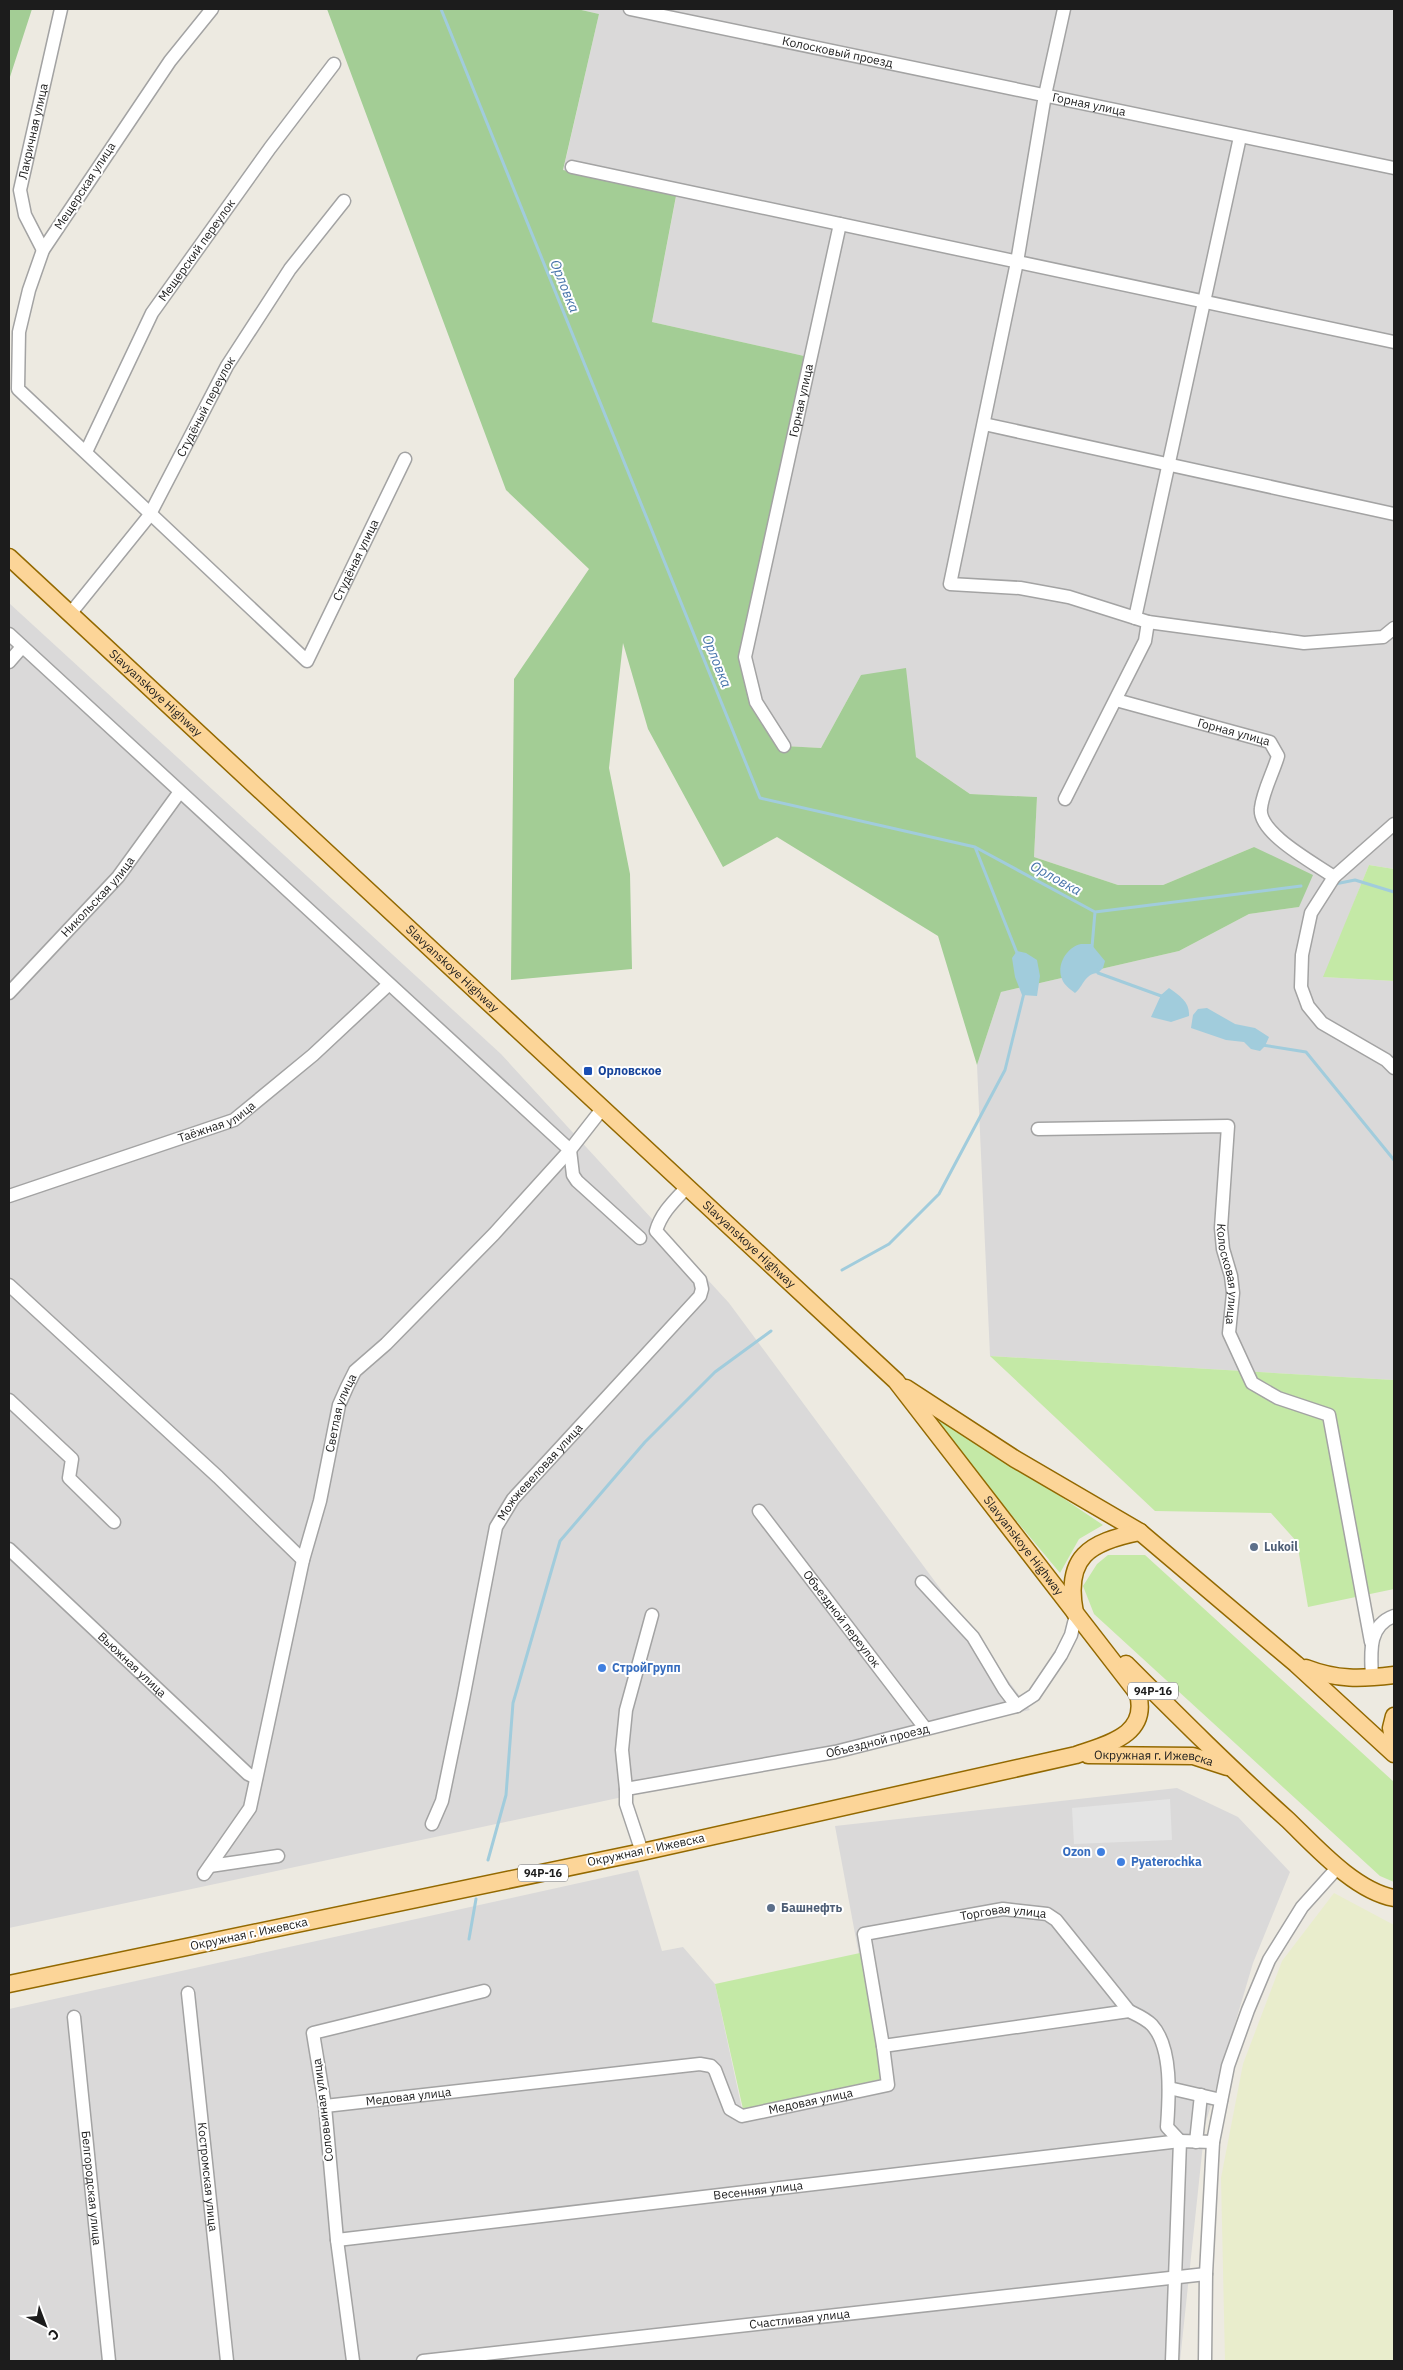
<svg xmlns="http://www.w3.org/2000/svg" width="1403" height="2370" font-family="'IBM Plex Sans',sans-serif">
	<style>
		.residential { fill: #dad9d9 }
		.farmland { fill: #e9edcc }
		.grass { fill: #c4e9a6 }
		.forest { fill: #a3cd95 }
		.parking { fill: #e4e4e4 }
		.water { fill: #a1ccdc }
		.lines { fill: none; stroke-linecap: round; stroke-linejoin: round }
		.stream { stroke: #a1ccdc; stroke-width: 3 }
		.minor-casing { stroke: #a3a3a3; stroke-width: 15 }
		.major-casing { stroke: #936900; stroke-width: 19 }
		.minor { stroke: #fff; stroke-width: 12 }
		.major { stroke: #fcd598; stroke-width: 16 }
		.transit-dot { fill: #1a4fb4; stroke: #fff; stroke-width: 2 }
		.service-dot { fill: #5c6f8a; stroke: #fff; stroke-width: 2 }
		.shop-dot { fill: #3f7fe0; stroke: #fff; stroke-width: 2 }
		.labels { text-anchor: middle; stroke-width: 4; stroke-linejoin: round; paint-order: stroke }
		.shield { fill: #fff; stroke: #606060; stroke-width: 1 }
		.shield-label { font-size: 11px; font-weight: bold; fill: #1c1c1c }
		.street-label { font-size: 12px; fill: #1c1c1c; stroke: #fff }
		.transit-label { font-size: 12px; font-weight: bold; fill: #164399; stroke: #fff; text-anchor: start }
		.service-label { font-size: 12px; font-weight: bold; fill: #4e5e75; stroke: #fff; text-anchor: start }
		.shop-label { font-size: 12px; font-weight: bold; fill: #366cbe; stroke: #fff; text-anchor: start }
		.water-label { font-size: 14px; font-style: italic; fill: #4875ab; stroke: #fff }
	</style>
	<rect width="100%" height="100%" fill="#edeae1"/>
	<!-- residential -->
	<path class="residential" d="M577 9H1394V869L1369 865 1324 977 1394 981V1380L990 1356 977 1065 1001 992 1179 951 1249 914 1299 907 1254 847 1163 885H1118L1034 857 1037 797 970 794 916 757 861 675 821 748 784 746 740 659 804 356 652 322 676 197 563 171 599 14Z
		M9 603 501 1054 729 1303 1030 1710 9 1928Z
		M1177 1788 1238 1817 1290 1872 1253 1963 1205 2125 1180 2361H9V2009L638 1870 662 1951 683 1947 715 1984 742 2109 882 2079 835 1826Z"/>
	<!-- farmland -->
	<path class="farmland" d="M1334 1893 1394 1925V2361H1225L1221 2178 1243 2064 1282 1961Z"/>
	<!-- grass -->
	<path class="grass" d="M1369 865 1394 869V981L1323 977Z
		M990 1356 1394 1380V1589L1308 1607 1297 1542 1271 1513 1155 1511Z
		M913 1397 1103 1525 1079 1539 1060 1573Z
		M1108 1555H1145L1394 1782V1882L1380 1876 1094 1614 1083 1586 1097 1564Z
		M860 1953 882 2079 743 2109 715 1984Z"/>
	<!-- forest -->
	<path class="forest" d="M9 9H32L9 80Z
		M327 9H577L599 14 563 170 676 196 652 322 804 356 740 659 784 746 821 748 861 675 906 668 916 757 970 794 1037 797 1034 857 1118 885H1163L1254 847 1313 875 1299 907 1249 914 1179 951 1001 992 977 1065 938 936 777 837 723 867 648 729 623 643 609 768 630 874 632 969 511 980 514 679 589 569 506 490Z"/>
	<!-- parking -->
	<path class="parking" d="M1170 1799 1172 1840 1074 1844 1072 1808Z"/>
	<!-- water -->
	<path class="water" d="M1081 944H1091L1105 961 1103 968 1098 973C1084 974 1084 986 1075 993 1070 989 1064 985 1062 979 1056 965 1067 947 1081 944Z
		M1017 951 1026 953 1037 960 1040 976 1037 996 1022 995 1015 977 1012 958Z
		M1169 988C1180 996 1190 1002 1189 1016L1171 1022 1151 1017 1161 995Z
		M1207 1008 1235 1024 1255 1028 1269 1037 1265 1046 1260 1051 1251 1049 1244 1042 1226 1040 1191 1028 1193 1015 1198 1009Z"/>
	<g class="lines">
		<!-- stream -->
		<path class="stream" d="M441 9 760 798 975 847 1095 912 1301 886
			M975 847 1017 953
			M1335 884 1355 880 1394 892
			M1092 947 1095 912
			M1097 970 1098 973 1164 997
			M1262 1045 1306 1052 1394 1160
			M842 1270 889 1244 939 1194 1005 1070 1024 993
			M488 1860 506 1795 513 1703 560 1541 645 1442 715 1372 771 1331
			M469 1939 476 1899"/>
		<!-- minor casing -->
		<g class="minor-casing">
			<g id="minor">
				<path id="s1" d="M212 9 170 61 43 250 29 290 19 332 18 389 307 661 405 459"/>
				<path id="s2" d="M630 9 1394 168"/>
				<path d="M1064 9 1045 95 1017 262 950 584 1020 588 1069 597 1148 622 1304 643 1383 637 1394 628"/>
				<path d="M572 167 1394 342"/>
				<path id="s3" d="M43 250 25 215 20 190 61 9"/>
				<path d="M984 424 1394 514"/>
				<path id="s4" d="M86 452 152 313 270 148 334 64"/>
				<path id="s5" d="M70 614 149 516 227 366 290 269 344 201"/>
				<path d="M1135 618 1240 137"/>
				<path d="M9 634 570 1150 573 1175 577 1181 640 1238"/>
				<path d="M9 662 22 647"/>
				<path id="s6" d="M1116 700 1270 742 1278 756C1273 773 1263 791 1261 808 1257 833 1316 864 1334 877"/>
				<path id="s7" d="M784 746 756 702 745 657 840 224"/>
				<path d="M1065 799 1145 641 1148 622"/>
				<path d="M1394 824 1334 877 1311 913 1302 955 1301 987 1308 1006 1322 1023 1386 1060 1394 1068"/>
				<path id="s8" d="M9 993 118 877 179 793"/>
				<path id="s9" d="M1038 1129 1228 1126 1221 1228 1223 1249 1231 1276 1233 1293 1229 1333 1252 1383 1278 1398 1329 1415 1371 1642"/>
				<path id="s10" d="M9 1196 234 1120 313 1055 388 985"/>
				<path d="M9 1285 218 1477 303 1560"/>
				<path d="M9 1400 72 1459 69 1478 114 1522"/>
				<path id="s11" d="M759 1511 925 1728"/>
				<path id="s12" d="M9 1549 248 1774 256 1778"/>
				<path d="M922 1582 973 1637 1004 1689 1017 1706"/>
				<path id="s13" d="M652 1615 626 1710 622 1750 626 1789 835 1752 1017 1706 1034 1695 1061 1655 1071 1635 1076 1615"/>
				<path d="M1372 1678C1371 1654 1367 1626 1394 1616"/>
				<path d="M626 1789V1804L642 1852"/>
				<path id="s14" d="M432 1824 442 1801 463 1699 496 1527 513 1499 700 1296 702 1289 700 1280 656 1231C661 1213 674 1201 687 1187"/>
				<path d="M210 1866 278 1856"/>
				<path id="s15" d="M204 1874 250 1808 303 1560 320 1501 339 1405 347 1387 355 1371 386 1344 494 1234 570 1150 602 1109"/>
				<path id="s16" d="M188 1993 227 2361"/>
				<path id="s17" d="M74 2017 109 2361"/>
				<path id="s18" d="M883 2046 864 1934 1003 1909 1047 1914 1056 1920 1129 2011"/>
				<path d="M1169 2088 1221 2100"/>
				<path id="s19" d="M325 2106 700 2064 711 2066 715 2070 730 2109 742 2116 888 2085 883 2046 1129 2011C1137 2015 1145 2018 1152 2025 1173 2048 1169 2099 1167 2127L1180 2141"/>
				<path d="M1196 2142 1201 2095"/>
				<path id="s20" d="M337 2240 1180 2141 1213 2142"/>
				<path d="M353 2361 337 2240 325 2106 313 2033 484 1991"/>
				<path id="s21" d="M423 2361 1206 2274"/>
				<path d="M1172 2361 1180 2141"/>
				<path d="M1205 2361 1206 2274 1213 2142 1228 2066 1248 2010 1269 1960 1302 1907 1338 1867"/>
			</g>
		</g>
		<!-- major casing -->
		<g class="major-casing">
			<g id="major">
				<path id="s22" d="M9 557 896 1381 1138 1694C1149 1736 1106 1744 1076 1755L642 1852 9 1984"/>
				<path d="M906 1388 1015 1459 1140 1532 1296 1664 1394 1754"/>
				<path d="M1075 1613C1064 1557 1089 1542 1140 1532"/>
				<path d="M1126 1664C1179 1717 1232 1770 1288 1820 1316 1847 1355 1891 1394 1898"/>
				<path d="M1306 1668C1337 1680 1361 1679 1394 1675"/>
				<path d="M1394 1716 1391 1728 1394 1743"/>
				<path id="s23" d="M1088 1755 1193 1756 1227 1767"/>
			</g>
		</g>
		<!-- minor -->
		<use href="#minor" class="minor"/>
		<!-- major -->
		<use href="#major" class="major"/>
	</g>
	<!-- markers -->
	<rect class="transit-dot" x="583" y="1066" width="10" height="10" rx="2.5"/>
	<g class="service-dot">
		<circle cx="1254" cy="1547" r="5"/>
		<circle cx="771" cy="1908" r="5"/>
	</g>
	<g class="shop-dot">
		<circle cx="602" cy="1668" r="5"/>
		<circle cx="1101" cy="1852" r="5"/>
		<circle cx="1121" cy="1862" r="5"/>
	</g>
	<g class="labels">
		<!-- shield labels -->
		<g class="shield">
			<rect x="1128" y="1682.5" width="50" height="17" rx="4"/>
			<rect x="518" y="1864.5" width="50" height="17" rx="4"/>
		</g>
		<g class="shield-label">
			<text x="1153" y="1695">94Р-16</text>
			<text x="543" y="1877">94Р-16</text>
		</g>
		<!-- street labels -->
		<g class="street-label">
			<text dy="4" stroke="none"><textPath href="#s2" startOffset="212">Колосковый проезд</textPath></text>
			<text dy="4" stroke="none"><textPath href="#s2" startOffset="469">Горная улица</textPath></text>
			<text dy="4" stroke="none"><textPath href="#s3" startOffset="125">Лакричная улица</textPath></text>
			<text transform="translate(85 186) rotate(-57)" y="4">Мещерская улица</text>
			<text dy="4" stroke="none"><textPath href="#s4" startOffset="231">Мещерский переулок</textPath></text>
			<text dy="4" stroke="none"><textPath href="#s7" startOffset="361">Горная улица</textPath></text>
			<text dy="4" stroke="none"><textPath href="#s5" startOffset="249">Студёный переулок</textPath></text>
			<text dy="4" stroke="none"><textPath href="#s1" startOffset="946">Студёная улица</textPath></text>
			<text dy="4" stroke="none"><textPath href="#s22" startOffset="200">Slavyanskoye Highway</textPath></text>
			<text dy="4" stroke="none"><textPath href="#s6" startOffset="122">Горная улица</textPath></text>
			<text dy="4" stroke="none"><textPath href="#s8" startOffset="131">Никольская улица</textPath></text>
			<text dy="4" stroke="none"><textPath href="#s22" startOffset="605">Slavyanskoye Highway</textPath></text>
			<text dy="4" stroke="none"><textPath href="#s10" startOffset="221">Таёжная улица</textPath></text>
			<text dy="4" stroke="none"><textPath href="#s22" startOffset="1010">Slavyanskoye Highway</textPath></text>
			<text dy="4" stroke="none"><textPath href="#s9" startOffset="339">Колосковая улица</textPath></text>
			<text dy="4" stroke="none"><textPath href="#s15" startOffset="486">Светлая улица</textPath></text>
			<text dy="4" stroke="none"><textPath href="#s14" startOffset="375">Можжевеловая улица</textPath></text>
			<text dy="4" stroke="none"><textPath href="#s22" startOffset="1419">Slavyanskoye Highway</textPath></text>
			<text dy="4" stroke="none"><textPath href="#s11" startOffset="136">Объездной переулок</textPath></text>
			<text dy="4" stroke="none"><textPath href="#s12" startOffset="169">Вьюжная улица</textPath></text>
			<text dy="4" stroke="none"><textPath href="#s13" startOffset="434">Объездной проезд</textPath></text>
			<text dy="4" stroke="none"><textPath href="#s23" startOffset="66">Окружная г. Ижевска</textPath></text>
			<text transform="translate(646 1850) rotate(-12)" y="4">Окружная г. Ижевска</text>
			<text dy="4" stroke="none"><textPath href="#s18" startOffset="255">Торговая улица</textPath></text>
			<text transform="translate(249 1934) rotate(-12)" y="4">Окружная г. Ижевска</text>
			<text dy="4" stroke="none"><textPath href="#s19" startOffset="84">Медовая улица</textPath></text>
			<text dy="4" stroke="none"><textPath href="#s19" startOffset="520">Медовая улица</textPath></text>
			<text transform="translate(323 2110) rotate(-97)" y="4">Соловьиная улица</text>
			<text dy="4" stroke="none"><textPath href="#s16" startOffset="185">Костромская улица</textPath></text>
			<text dy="4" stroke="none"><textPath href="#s17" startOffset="172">Белгородская улица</textPath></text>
			<text dy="4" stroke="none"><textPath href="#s20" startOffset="424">Весенняя улица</textPath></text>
			<text dy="4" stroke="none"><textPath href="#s21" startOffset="379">Счастливая улица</textPath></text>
		</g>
		<!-- transit labels -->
		<g class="transit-label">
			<text x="598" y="1075">Орловское</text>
		</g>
		<!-- service labels -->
		<g class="service-label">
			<text x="1264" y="1551">Lukoil</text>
			<text x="781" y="1912">Башнефть</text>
		</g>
		<!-- shop labels -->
		<g class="shop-label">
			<text x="612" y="1672">СтройГрупп</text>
			<text x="1091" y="1856" text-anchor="end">Ozon</text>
			<text x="1131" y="1866">Pyaterochka</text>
		</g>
		<!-- water labels -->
		<g class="water-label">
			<text transform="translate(565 286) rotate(68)" y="5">Орловка</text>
			<text transform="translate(717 661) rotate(68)" y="5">Орловка</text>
			<text transform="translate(1056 878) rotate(29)" y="5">Орловка</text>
		</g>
	</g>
	<!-- border -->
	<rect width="1403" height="2370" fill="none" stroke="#1c1c1c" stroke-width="20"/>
	<!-- north arrow -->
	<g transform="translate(45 2325) rotate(138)" stroke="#ffffff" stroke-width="4" paint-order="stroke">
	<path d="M0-4L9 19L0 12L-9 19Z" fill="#1c1c1c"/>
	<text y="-8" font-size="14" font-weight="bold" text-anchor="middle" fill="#1c1c1c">С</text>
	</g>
</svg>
